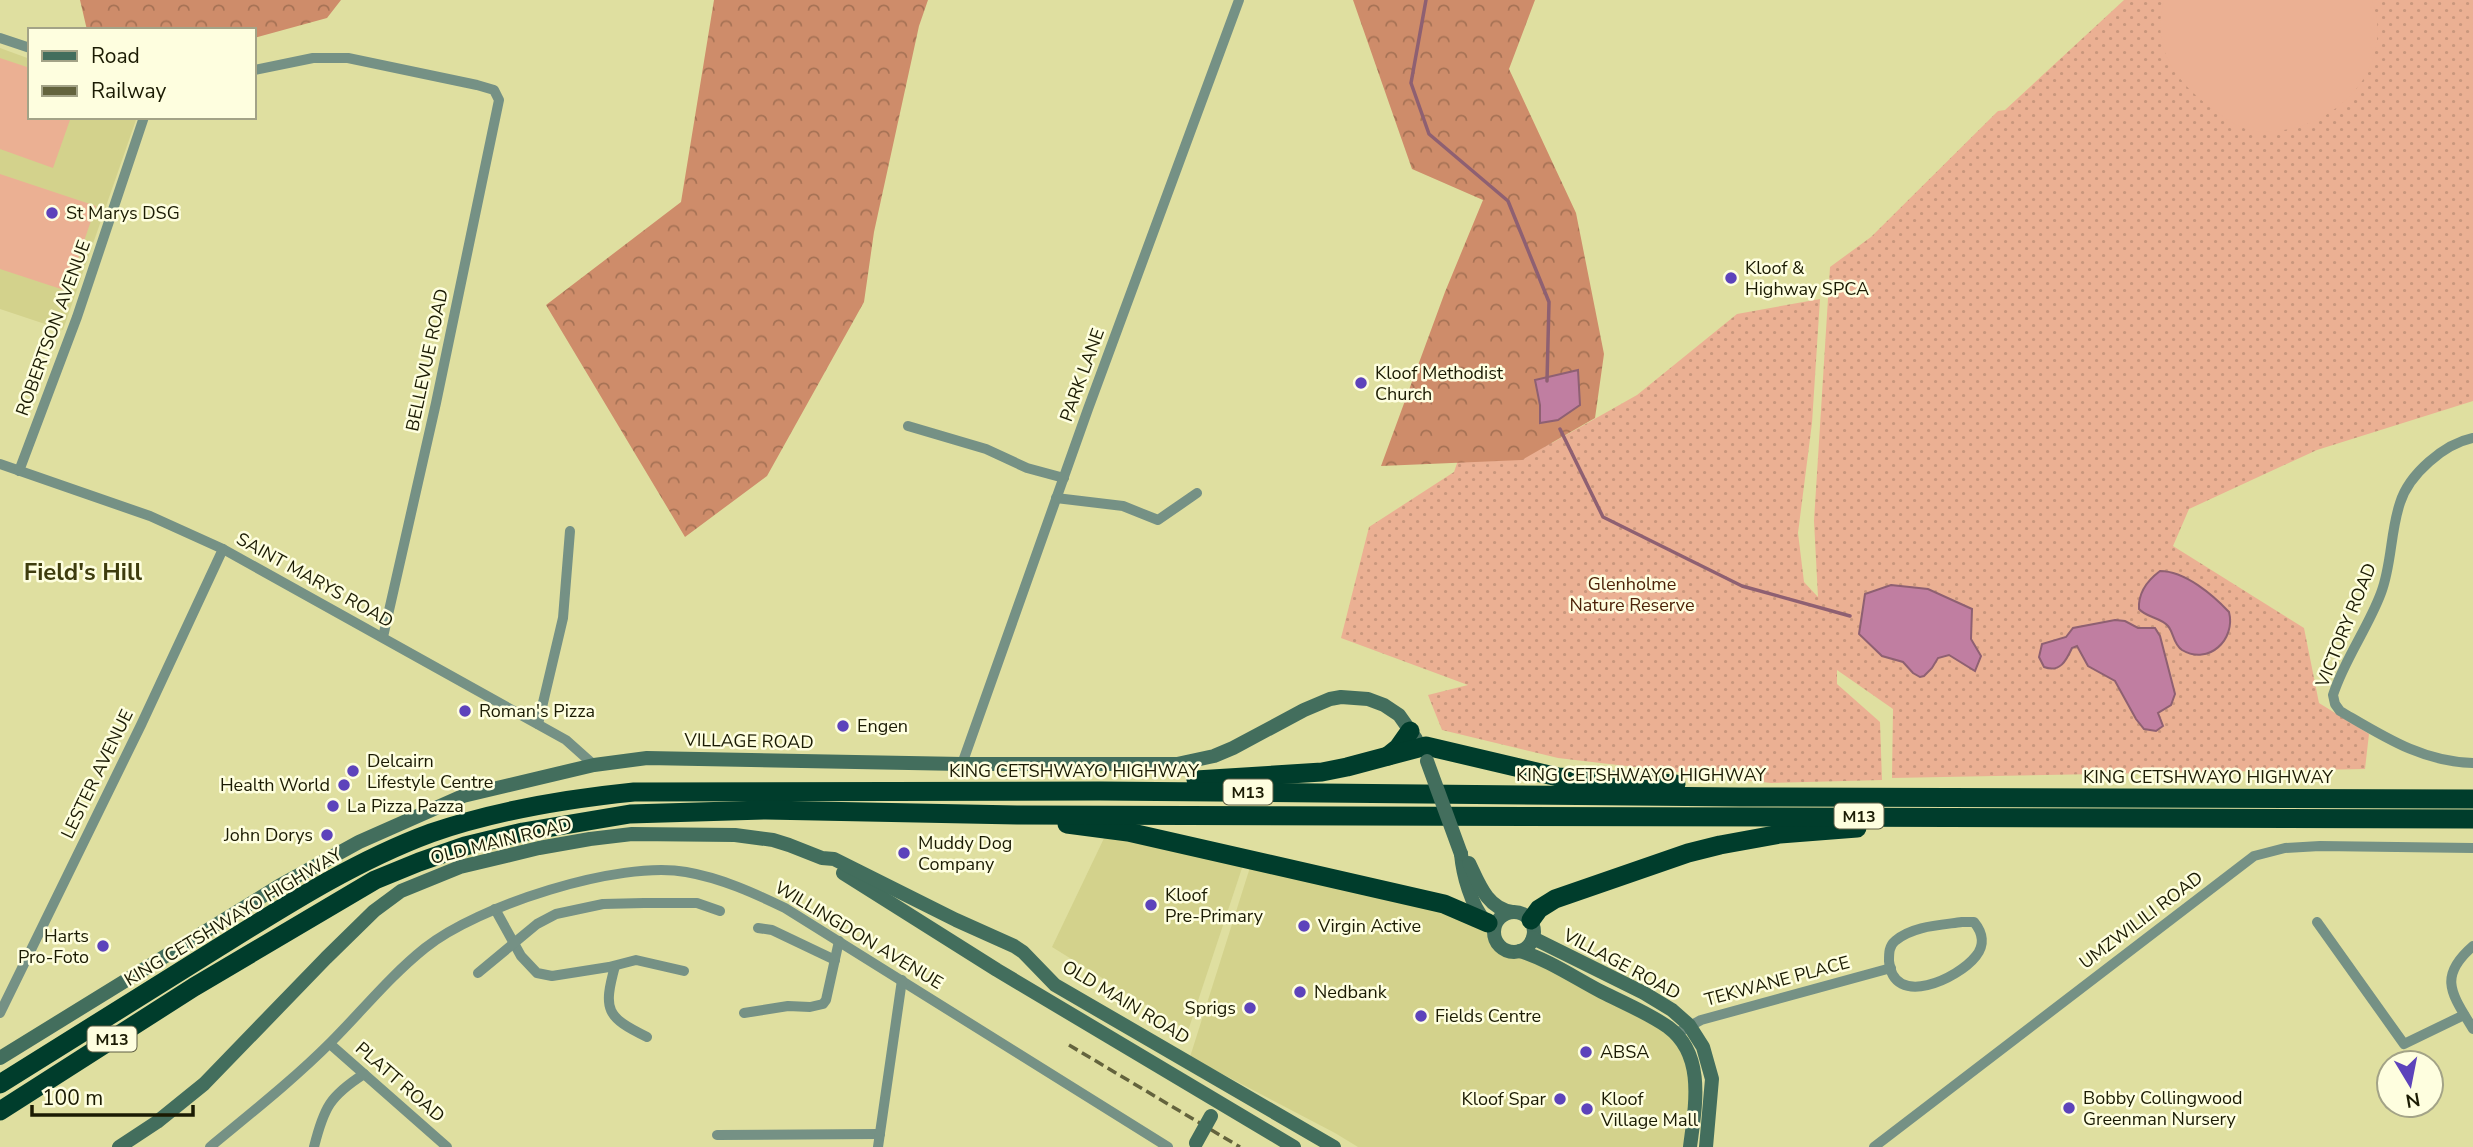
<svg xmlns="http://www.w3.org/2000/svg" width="2473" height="1147" font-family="'Nunito Sans',sans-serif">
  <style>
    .built { fill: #d3d28c }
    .grass { fill: url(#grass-dots) }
    .forest { fill: url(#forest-crowns) }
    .pitch { fill: #ebb093 }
    .water { fill: #c07ea1; stroke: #8e6072; stroke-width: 2 }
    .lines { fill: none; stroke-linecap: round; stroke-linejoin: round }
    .stream { stroke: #8e6072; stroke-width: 3.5 }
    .street { stroke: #759185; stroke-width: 10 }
    .secondary { stroke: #436e5d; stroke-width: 14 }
    .highway { stroke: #003d2c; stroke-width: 19 }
    .rail { stroke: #63633d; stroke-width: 3.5; stroke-dasharray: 10 5; stroke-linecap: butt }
    .secondary-bridge { stroke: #436e5d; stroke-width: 14 }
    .poi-dot { fill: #5d43bb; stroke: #fefedf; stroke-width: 2.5 }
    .labels { text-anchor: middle; stroke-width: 5; stroke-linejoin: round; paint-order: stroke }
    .shield { fill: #fefedf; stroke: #5f5f45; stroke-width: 2 }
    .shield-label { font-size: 16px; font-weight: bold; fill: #1b1b03 }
    .poi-label { font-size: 18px; fill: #1b1b03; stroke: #fefedf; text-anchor: start }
    .street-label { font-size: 18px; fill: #1b1b03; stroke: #fefedf }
    .park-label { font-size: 18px; fill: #4c2107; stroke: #fefedf }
    .district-label { font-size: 24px; font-weight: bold; fill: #3e3c0e; stroke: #fefedf }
  </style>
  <defs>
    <pattern id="grass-dots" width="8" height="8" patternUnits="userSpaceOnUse" patternTransform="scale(1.75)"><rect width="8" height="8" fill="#ebb093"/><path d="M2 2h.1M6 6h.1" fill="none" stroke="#c9977d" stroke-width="1.8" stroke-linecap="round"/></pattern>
    <pattern id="forest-crowns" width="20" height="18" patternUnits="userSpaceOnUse" patternTransform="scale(1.75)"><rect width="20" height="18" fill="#ce8c6a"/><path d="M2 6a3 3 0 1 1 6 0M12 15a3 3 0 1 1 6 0" fill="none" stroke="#a67255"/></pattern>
  </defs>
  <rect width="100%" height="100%" fill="#dfdfa0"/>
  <g class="built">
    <polygon points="0,48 30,59 30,117 137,117 63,330 0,309"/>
    <polygon points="1107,832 1244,862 1188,1031 1052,947"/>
    <polygon points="1252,861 1455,912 1494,934 1498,945 1504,951 1511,954 1522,955 1666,1030 1682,1051 1692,1083 1687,1147 1358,1147 1335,1133 1190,1057"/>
  </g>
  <polygon class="grass" points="2124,0 2473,0 2473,401 2317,450 2189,509 2173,546 2304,628 2319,703 2369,734 2365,769 1892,778 1893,709 1837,670 1837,684 1880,722 1882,780 1771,783 1558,758 1442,730 1428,695 1468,685 1341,638 1369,527 1454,472 1464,443 1552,443 1637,395 1737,314 1820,299 1812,423 1798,533 1804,582 1818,597 1814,521 1830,267 1871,237 1998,111 2005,110"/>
  <g class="forest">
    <polygon points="80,0 341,0 327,18 254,38 254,30 87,30"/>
    <polygon points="714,0 928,0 919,26 874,232 864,302 767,476 685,537 546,305 681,202"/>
    <polygon points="1353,0 1535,0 1509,69 1576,213 1604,354 1595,418 1522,460 1381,466 1445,292 1483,200 1412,169"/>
  </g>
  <g class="pitch">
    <path d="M 2164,0 L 2372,0 C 2398,74 2327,138 2255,131 C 2243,130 2227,120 2217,112 C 2178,84 2150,51 2164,0 Z"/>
    <polygon points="0,58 30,68 30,117 71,117 53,168 0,149"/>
    <polygon points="0,174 96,206 67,291 0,269"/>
  </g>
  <g class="water">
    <polygon points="1578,370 1580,405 1558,420 1540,423 1540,405 1535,380"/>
    <path d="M 2160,571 C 2185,571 2213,595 2229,612 C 2236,639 2209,666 2182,650 C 2173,644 2174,633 2168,626 C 2160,617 2147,618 2139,609 C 2138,593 2148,580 2160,571 Z"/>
    <polygon points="1891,585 1928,589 1972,609 1971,639 1981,656 1975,671 1949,655 1938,658 1932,668 1924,676 1920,677 1913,673 1903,662 1882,656 1859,634 1865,594"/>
    <path d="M 2115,620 L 2125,621 L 2138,628 L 2155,628 L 2160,636 L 2175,694 L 2171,705 L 2158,713 L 2163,726 L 2156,731 L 2144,729 L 2136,719 L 2115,681 L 2088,666 L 2077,646 L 2072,648 C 2066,661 2060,673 2044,667 L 2039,657 L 2042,644 L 2066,637 L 2073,628 Z"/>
  </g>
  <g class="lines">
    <g class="stream">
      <polyline points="1426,0 1411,83 1429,134 1508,201 1549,302 1547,381"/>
      <polyline points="1560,429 1603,517 1742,586 1850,616"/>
    </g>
    <g class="street">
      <polyline points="0,38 30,48"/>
      <polyline points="254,70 313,58 348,58 477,85 494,90 499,100 436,403 383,637"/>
      <polyline points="908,426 986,449 1027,468 1064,478"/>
      <path d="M 2473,438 C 2444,444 2409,474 2400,503 C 2390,533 2392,564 2381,593 C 2368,628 2344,660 2333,695 L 2335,704 L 2340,711 C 2383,736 2422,762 2473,763"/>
      <polyline points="0,464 150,516 223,549 566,740 594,765"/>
      <polyline points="19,471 77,317 144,117"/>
      <polyline points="1056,498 1123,506 1158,520 1197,493"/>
      <polyline points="538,724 563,618 570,531"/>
      <polyline points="962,764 1088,409 1239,0"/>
      <polyline points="495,909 521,956 537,973 552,976 609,967 636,960 684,971"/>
      <path d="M 1962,922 L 1974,922 C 1983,933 1985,945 1976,956 C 1958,979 1893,1009 1889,961 C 1889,953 1889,946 1895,941 C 1912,926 1941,925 1962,922 Z"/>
      <polyline points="2317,922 2404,1044 2464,1015"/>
      <polyline points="758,928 772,930 835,960"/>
      <path d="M 2473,946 C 2437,977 2452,994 2473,1029"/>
      <path d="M 615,966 C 603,1010 606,1017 647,1037"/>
      <polyline points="478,973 537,924 556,914 603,904 644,903 697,903 720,911"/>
      <polyline points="0,1013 141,725 223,549"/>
      <polyline points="744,1013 788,1006 810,1007 823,1004 826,1000 839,941"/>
      <polyline points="1675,1034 1701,1020 1891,968"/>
      <polyline points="330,1044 447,1147"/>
      <polyline points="717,1135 880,1134"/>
      <path d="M 210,1147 C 251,1113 293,1080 331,1042 C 362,1011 390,976 425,948 C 477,906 619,860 686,872 C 721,878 754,893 785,908 L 1168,1147"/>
      <path d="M 314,1147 C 324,1107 330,1096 364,1074"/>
      <polyline points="878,1147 902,980"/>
      <polyline points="1874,1147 2254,856 2285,848 2320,846 2473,848"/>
    </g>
    <g class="secondary">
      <path d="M 1461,854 C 1463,875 1471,905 1485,921"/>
      <path d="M 1469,863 C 1479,884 1487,908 1512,912"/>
      <polyline points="843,873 997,970 1294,1147"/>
      <circle cx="1514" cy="932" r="20"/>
      <polyline points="1533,938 1644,993 1672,1010 1689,1025 1703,1047 1712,1079 1706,1147"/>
      <path d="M 1520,951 C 1549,960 1575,978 1602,992 C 1624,1003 1648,1013 1668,1027 C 1706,1055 1695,1107 1690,1147"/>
      <polyline points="0,1058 279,886 359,842 463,796 594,765 647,758 962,764 1177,764 1214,756 1233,748 1304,710 1330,699 1341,697 1368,699 1384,705 1399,715 1416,739"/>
      <polyline points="119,1147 157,1122 204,1084 326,958 374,911 401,891 460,867 539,848 590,839 632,834 735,835 773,840 789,845 822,858 834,859 956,920 1014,946 1023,952 1055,985 1334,1147"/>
    </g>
    <g class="highway">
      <polyline points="1388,756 1398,748 1410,731"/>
      <polyline points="1196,780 1322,772 1347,767 1426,746 1558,777 1676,784"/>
      <polyline points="1067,824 1128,832 1444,904 1488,923"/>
      <polyline points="1531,920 1539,909 1555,899 1688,853 1720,845 1780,834 1857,828"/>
      <path d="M 0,1084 C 72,1039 144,994 216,949 C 285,906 355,861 431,833 C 497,810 565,799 634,792 L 1100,791 L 1740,797 L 2473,799"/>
      <polyline points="0,1111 194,987 375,880 419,862 465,846 523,832 630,814 766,810 1017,815 2473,819"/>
    </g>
    <polyline class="rail" points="1069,1045 1240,1147"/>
    <g class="secondary-bridge">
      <polyline points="1427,761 1461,854"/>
      <polyline points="1196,1143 1211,1116"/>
    </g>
  </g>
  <g class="poi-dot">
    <circle cx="52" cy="213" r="7"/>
    <circle cx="1731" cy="278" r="7"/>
    <circle cx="1361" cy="383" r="7"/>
    <circle cx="465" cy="711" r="7"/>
    <circle cx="843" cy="726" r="7"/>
    <circle cx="353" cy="771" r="7"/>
    <circle cx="344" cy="785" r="7"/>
    <circle cx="333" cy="806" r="7"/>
    <circle cx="327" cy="835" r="7"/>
    <circle cx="904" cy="853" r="7"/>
    <circle cx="1151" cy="905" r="7"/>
    <circle cx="1304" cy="926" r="7"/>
    <circle cx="103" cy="946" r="7"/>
    <circle cx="1300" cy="992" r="7"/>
    <circle cx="1250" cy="1008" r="7"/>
    <circle cx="1421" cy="1016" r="7"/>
    <circle cx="1586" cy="1052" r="7"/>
    <circle cx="1560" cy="1099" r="7"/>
    <circle cx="2069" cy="1108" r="7"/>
    <circle cx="1587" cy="1109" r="7"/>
  </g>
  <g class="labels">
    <g class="shield">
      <rect x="1223.5" y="779.5" width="49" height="25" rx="5"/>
      <rect x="1834.5" y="803.5" width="49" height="25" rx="5"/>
      <rect x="87.5" y="1026.5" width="49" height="25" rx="5"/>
    </g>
    <g class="shield-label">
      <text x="1248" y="798">M13</text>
      <text x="1859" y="822">M13</text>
      <text x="112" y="1045">M13</text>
    </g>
    <g class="poi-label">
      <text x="66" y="219">St Marys DSG</text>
      <text x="1745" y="274">Kloof &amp;<tspan x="1745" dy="21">Highway SPCA</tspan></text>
      <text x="1375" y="379">Kloof Methodist<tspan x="1375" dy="21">Church</tspan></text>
      <text x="479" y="717">Roman's Pizza</text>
      <text x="857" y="732">Engen</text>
      <text x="367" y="767">Delcairn<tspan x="367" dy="21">Lifestyle Centre</tspan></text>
      <text x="330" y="791" text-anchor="end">Health World</text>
      <text x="347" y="812">La Pizza Pazza</text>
      <text x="313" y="841" text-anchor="end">John Dorys</text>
      <text x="918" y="849">Muddy Dog<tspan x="918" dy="21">Company</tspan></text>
      <text x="1165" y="901">Kloof<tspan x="1165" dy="21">Pre-Primary</tspan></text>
      <text x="1318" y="932">Virgin Active</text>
      <text x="89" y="942" text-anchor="end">Harts<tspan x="89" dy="21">Pro-Foto</tspan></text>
      <text x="1314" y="998">Nedbank</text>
      <text x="1236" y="1014" text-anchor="end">Sprigs</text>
      <text x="1435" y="1022">Fields Centre</text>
      <text x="1600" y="1058">ABSA</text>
      <text x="2083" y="1104">Bobby Collingwood<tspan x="2083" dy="21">Greenman Nursery</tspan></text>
      <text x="1546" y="1105" text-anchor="end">Kloof Spar</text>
      <text x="1601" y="1105">Kloof<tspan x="1601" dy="21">Village Mall</tspan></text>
    </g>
    <g class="street-label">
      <text transform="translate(53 328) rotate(-70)" y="6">ROBERTSON AVENUE</text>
      <text transform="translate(427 360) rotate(-78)" y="6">BELLEVUE ROAD</text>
      <text transform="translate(1082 375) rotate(-70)" y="6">PARK LANE</text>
      <text transform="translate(315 580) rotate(29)" y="6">SAINT MARYS ROAD</text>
      <text transform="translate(2346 625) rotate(-68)" y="6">VICTORY ROAD</text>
      <text transform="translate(749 741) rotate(1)" y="6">VILLAGE ROAD</text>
      <text x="1074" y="777">KING CETSHWAYO HIGHWAY</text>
      <text transform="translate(97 774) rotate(-64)" y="6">LESTER AVENUE</text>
      <text x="1641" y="781">KING CETSHWAYO HIGHWAY</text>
      <text x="2208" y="783">KING CETSHWAYO HIGHWAY</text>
      <text transform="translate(501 841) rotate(-14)" y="6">OLD MAIN ROAD</text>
      <text transform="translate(233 917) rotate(-31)" y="6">KING CETSHWAYO HIGHWAY</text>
      <text transform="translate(2141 920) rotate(-37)" y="6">UMZWILILI ROAD</text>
      <text transform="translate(859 935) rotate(31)" y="6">WILLINGDON AVENUE</text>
      <text transform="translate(1622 964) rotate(28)" y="6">VILLAGE ROAD</text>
      <text transform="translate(1777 981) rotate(-15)" y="6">TEKWANE PLACE</text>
      <text transform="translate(1126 1002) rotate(31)" y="6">OLD MAIN ROAD</text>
      <text transform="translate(400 1082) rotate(41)" y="6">PLATT ROAD</text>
    </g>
    <g class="park-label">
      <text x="1632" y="590">Glenholme<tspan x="1632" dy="21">Nature Reserve</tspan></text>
    </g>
    <g class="district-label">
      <text x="83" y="580">Field's Hill</text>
    </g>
  </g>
  <rect x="28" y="28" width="228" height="91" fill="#fefedf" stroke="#a3a387" stroke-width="2"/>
  <rect x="42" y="51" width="35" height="10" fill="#436e5d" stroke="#a3a387" stroke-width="2"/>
  <text x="91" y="63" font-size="21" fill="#1b1b03">Road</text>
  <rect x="42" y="86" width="35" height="10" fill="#63633d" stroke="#a3a387" stroke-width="2"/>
  <text x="91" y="98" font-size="21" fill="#1b1b03">Railway</text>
  <g transform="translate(2410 1084) rotate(170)"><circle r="33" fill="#fefedf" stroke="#a3a387" stroke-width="2"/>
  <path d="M0-5L12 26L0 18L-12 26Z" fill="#5d43bb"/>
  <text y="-10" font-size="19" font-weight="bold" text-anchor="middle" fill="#1b1b03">N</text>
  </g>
  <path d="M32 1105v10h161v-10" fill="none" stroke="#1b1b03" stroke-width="3.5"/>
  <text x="42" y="1105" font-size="21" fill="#1b1b03" stroke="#fefedf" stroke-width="5" paint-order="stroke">100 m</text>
</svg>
